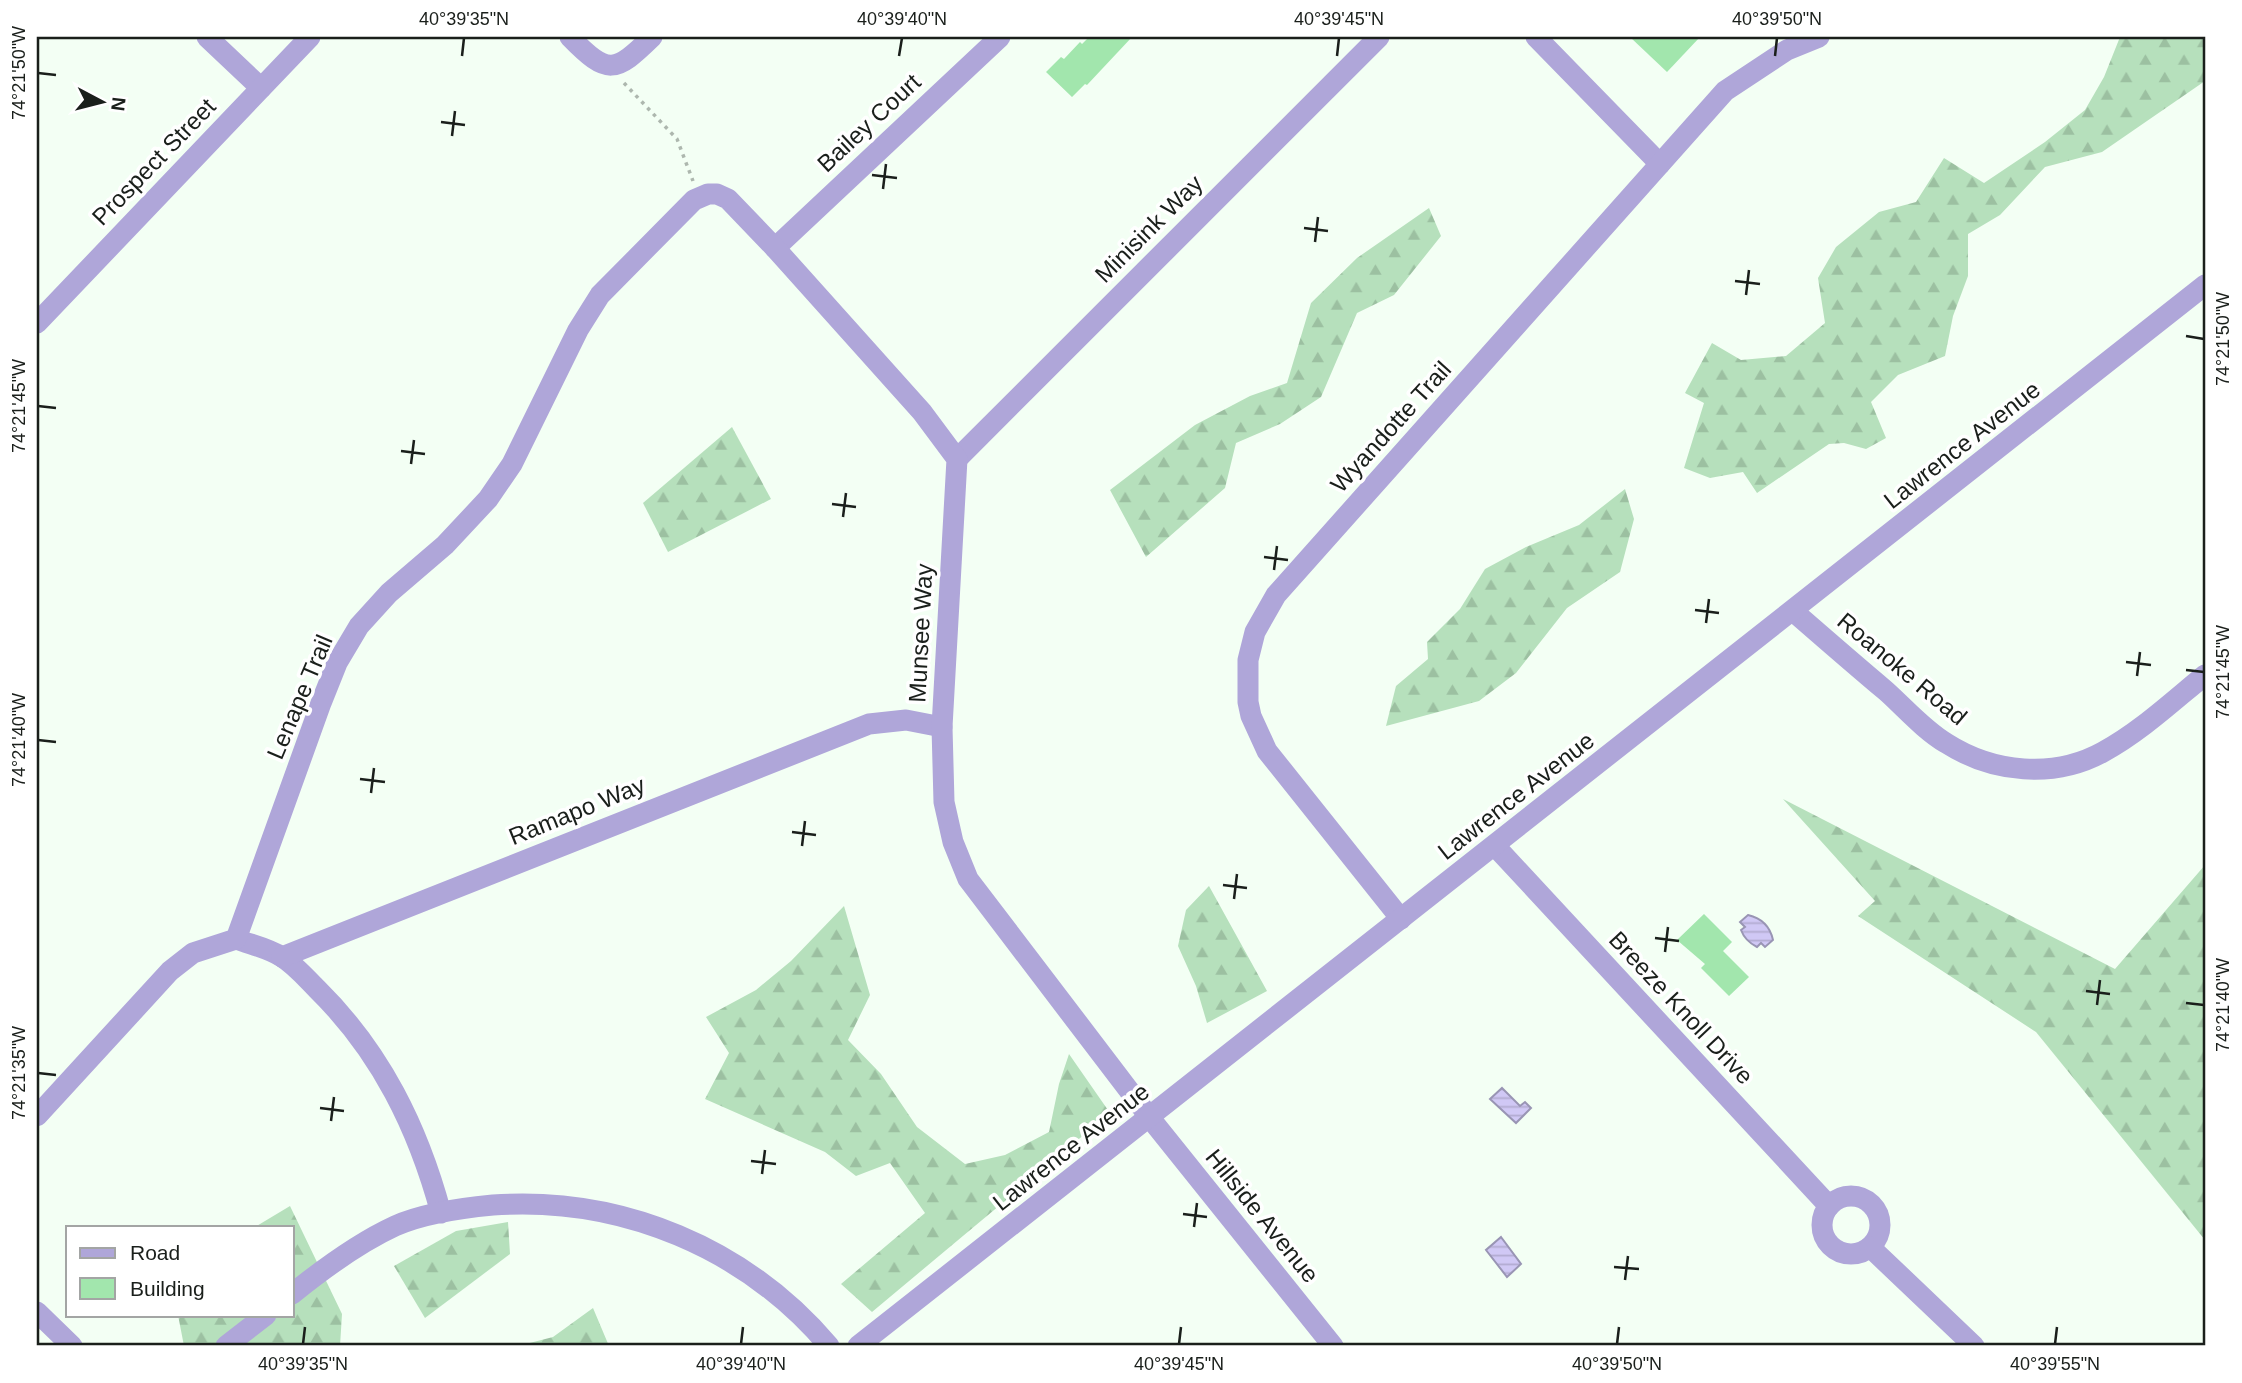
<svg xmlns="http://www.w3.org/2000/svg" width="2242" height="1383" font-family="Helvetica,sans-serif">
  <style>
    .forest { fill: url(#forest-firs) }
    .water { fill: url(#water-rules); stroke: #9995b4; stroke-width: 2 }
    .building { fill: #a2e6ad }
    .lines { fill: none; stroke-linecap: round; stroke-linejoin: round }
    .path { stroke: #adb7ae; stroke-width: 3.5; stroke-dasharray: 3.5 5; stroke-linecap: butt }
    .minor { stroke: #afa6d9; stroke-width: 21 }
    .ticks { fill: none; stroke: #1a1f1b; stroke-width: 2.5 }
    .labels { text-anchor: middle; stroke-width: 7; stroke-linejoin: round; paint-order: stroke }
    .street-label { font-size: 24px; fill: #1a1f1b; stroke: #fff }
    .neatline { fill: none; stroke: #1a1f1b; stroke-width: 2.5 }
    .ticks-label { font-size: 18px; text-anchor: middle; fill: #1a1f1b }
  </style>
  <defs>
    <pattern id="forest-firs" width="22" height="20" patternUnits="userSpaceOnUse" patternTransform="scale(1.75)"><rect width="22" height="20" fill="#b6e0bc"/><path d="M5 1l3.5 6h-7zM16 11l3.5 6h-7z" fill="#9cc0a1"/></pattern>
    <pattern id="water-rules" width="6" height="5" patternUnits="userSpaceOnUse" patternTransform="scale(1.75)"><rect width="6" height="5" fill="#d0c8f5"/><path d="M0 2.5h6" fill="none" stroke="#b2abd1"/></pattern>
  </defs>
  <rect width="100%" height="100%" fill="#f3fff4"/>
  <g class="forest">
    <polygon points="2120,37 2205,37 2205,81 2102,152 2045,167 2000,215 1968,234 1968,276 1953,316 1945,356 1898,375 1871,402 1886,438 1866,449 1844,443 1829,444 1757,493 1743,472 1710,478 1684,468 1704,403 1685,393 1712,343 1741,360 1786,356 1825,323 1818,278 1836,247 1879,212 1916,202 1944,158 1984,183 2045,142 2085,110 2104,77"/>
    <polygon points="1429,208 1441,236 1394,295 1357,313 1321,397 1280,424 1236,443 1225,488 1146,557 1110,490 1195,425 1250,396 1287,383 1311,303 1357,258"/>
    <polygon points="732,427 771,499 668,552 643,503"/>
    <polygon points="1625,489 1634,519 1620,572 1567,608 1516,673 1479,701 1386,726 1396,686 1428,659 1427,642 1460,609 1485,569 1526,547 1579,525"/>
    <polygon points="1783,799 2115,969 2205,865 2205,1240 2036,1032 1858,916 1875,901"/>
    <polygon points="1209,886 1267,991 1207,1023 1196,986 1178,946 1186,910"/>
    <polygon points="844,906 870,995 848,1040 881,1074 917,1127 965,1164 1005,1155 1049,1132 1059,1084 1069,1054 1110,1113 872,1312 841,1284 925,1213 890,1163 856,1176 825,1152 705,1099 729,1053 706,1017 756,990 791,961"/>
    <polygon points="290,1206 342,1314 340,1346 184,1346 178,1315 292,1315 292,1227 255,1227"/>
    <polygon points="508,1222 510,1254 425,1318 394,1266 456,1231"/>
    <polygon points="593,1308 609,1346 518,1346 553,1337"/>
  </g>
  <g class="water">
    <path d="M 1748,915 C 1761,918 1770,926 1773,940 L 1765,947 L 1761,943 L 1757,947 C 1749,943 1744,938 1741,930 L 1745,927 L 1740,922 Z"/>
    <polygon points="1502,1088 1520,1106 1525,1102 1531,1108 1516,1123 1490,1099"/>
    <polygon points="1501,1237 1521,1264 1507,1277 1486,1250"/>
  </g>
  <g class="building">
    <polygon points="1089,37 1132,37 1087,85 1085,84 1072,97 1046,72 1061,57 1064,59 1080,42 1082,44"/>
    <polygon points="1630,37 1700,37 1667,72"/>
    <polygon points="1704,914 1732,942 1723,951 1749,977 1729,996 1701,968 1705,964 1677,940"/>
  </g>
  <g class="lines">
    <polyline class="path" points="624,83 677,139 693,181"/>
    <g class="minor">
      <polyline points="207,37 261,88"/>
      <path d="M 570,37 C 608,76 615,73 652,37"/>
      <polyline points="1536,37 1660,164"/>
      <polyline points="775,248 1000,37"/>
      <polyline points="37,323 310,37"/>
      <polyline points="957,459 1379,37"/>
      <path d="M 1793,611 C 1824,638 1855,665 1886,691 C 1905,708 1924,730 1946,743 C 1993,773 2054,779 2103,752 C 2140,732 2173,701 2205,675"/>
      <polyline points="1495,846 1829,1206"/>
      <polyline points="1401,919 1267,751 1251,716 1248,702 1248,660 1255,632 1276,595 1725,91 1787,50 1819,37"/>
      <path d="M 236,939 C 252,945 268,948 282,957 C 295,965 306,978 317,989 C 381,1052 418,1128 441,1213"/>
      <polyline points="282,957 869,724 906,720 942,727"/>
      <polyline points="37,1116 170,971 193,953 236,939 321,703 337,663 359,626 389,593 445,545 488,499 512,464 578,330 600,295 694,200 708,194 717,194 728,199 775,248 922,412 957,459 942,727 944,802 953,842 968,879 1150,1118 1333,1346"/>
      <circle cx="1851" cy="1225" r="29"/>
      <polyline points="1870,1247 1974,1346"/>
      <path d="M 292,1294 C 323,1269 358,1243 395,1226 C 424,1213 461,1208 493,1205 C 622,1196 746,1248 829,1346"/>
      <polyline points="37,1312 72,1346"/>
      <polyline points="226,1346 266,1315"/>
      <polyline points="858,1346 2205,285"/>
    </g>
  </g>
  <path class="ticks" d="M 462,56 L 464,38M 899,56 L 902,38M 1337,56 L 1339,38M 1775,56 L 1777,38M 38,73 L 56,75M 441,122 L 465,125M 452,136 L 455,111M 872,175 L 897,178M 883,189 L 886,164M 1304,228 L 1328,231M 1315,242 L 1318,217M 1735,281 L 1760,284M 1746,295 L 1749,270M 2186,336 L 2204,339M 38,406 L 56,408M 401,451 L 425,454M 411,464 L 414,440M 832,504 L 856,507M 843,517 L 846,493M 1264,557 L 1288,560M 1274,570 L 1277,546M 1695,610 L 1719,613M 1706,623 L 1709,599M 2126,662 L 2151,665M 2186,670 L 2204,672M 2137,676 L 2140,652M 38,740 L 56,742M 360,779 L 385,782M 371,793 L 374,768M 792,832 L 816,835M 802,846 L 805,821M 1223,885 L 1247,888M 1234,899 L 1237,874M 1655,938 L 1679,941M 1665,952 L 1668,927M 2086,991 L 2110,994M 2186,1003 L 2204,1005M 2097,1005 L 2100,980M 38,1073 L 56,1075M 320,1108 L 344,1111M 331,1121 L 334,1097M 751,1161 L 776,1164M 762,1174 L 765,1150M 1183,1214 L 1207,1217M 1194,1227 L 1197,1203M 1614,1267 L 1639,1269M 1625,1280 L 1628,1256M 303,1344 L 305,1327M 741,1344 L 743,1327M 1179,1344 L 1181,1327M 1617,1344 L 1619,1327M 2055,1344 L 2057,1327"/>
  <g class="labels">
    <g class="street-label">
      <text transform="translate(869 123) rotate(-43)" y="8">Bailey Court</text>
      <text transform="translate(154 162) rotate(-46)" y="8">Prospect Street</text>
      <text transform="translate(1149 229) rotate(-45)" y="8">Minisink Way</text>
      <text transform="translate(1391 427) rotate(-48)" y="8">Wyandotte Trail</text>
      <text transform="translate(1962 445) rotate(-38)" y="8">Lawrence Avenue</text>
      <text transform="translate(921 633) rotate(-87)" y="8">Munsee Way</text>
      <text transform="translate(1902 669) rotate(40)" y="8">Roanoke Road</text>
      <text transform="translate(300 697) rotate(-67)" y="8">Lenape Trail</text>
      <text transform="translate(1516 796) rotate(-38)" y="8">Lawrence Avenue</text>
      <text transform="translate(577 811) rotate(-22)" y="8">Ramapo Way</text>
      <text transform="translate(1681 1008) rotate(47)" y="8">Breeze Knoll Drive</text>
      <text transform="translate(1071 1147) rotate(-38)" y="8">Lawrence Avenue</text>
      <text transform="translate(1262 1216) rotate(51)" y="8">Hillside Avenue</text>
    </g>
  </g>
  <rect width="2242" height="1383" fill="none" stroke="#ffffff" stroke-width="77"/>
  <rect x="66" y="1226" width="228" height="91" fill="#ffffff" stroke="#a3a5a4" stroke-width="2"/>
  <rect x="80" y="1248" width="35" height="10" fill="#afa6d9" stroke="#a3a5a4" stroke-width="2"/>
  <text x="130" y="1260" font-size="21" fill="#1a1f1b">Road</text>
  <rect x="80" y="1278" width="35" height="21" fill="#a2e6ad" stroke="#a3a5a4" stroke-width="2"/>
  <text x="130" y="1296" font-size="21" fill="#1a1f1b">Building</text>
  <g transform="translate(102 102) rotate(97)" stroke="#ffffff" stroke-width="5" paint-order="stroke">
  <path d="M0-5L12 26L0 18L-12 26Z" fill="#1a1f1b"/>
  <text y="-10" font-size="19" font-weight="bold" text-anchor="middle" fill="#1a1f1b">N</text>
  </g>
  <rect x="38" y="38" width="2166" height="1306" class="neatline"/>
  <g class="ticks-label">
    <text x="464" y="25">40°39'35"N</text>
    <text x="902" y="25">40°39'40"N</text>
    <text x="1339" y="25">40°39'45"N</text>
    <text x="1777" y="25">40°39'50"N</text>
    <text transform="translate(19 73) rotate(-90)" y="6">74°21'50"W</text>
    <text transform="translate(2223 339) rotate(-90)" y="6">74°21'50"W</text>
    <text transform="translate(19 406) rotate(-90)" y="6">74°21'45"W</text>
    <text transform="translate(2223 672) rotate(-90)" y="6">74°21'45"W</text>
    <text transform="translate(19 740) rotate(-90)" y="6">74°21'40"W</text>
    <text transform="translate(2223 1005) rotate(-90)" y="6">74°21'40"W</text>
    <text transform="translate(19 1073) rotate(-90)" y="6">74°21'35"W</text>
    <text x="303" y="1370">40°39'35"N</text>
    <text x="741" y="1370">40°39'40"N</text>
    <text x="1179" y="1370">40°39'45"N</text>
    <text x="1617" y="1370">40°39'50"N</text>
    <text x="2055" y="1370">40°39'55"N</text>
  </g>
</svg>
